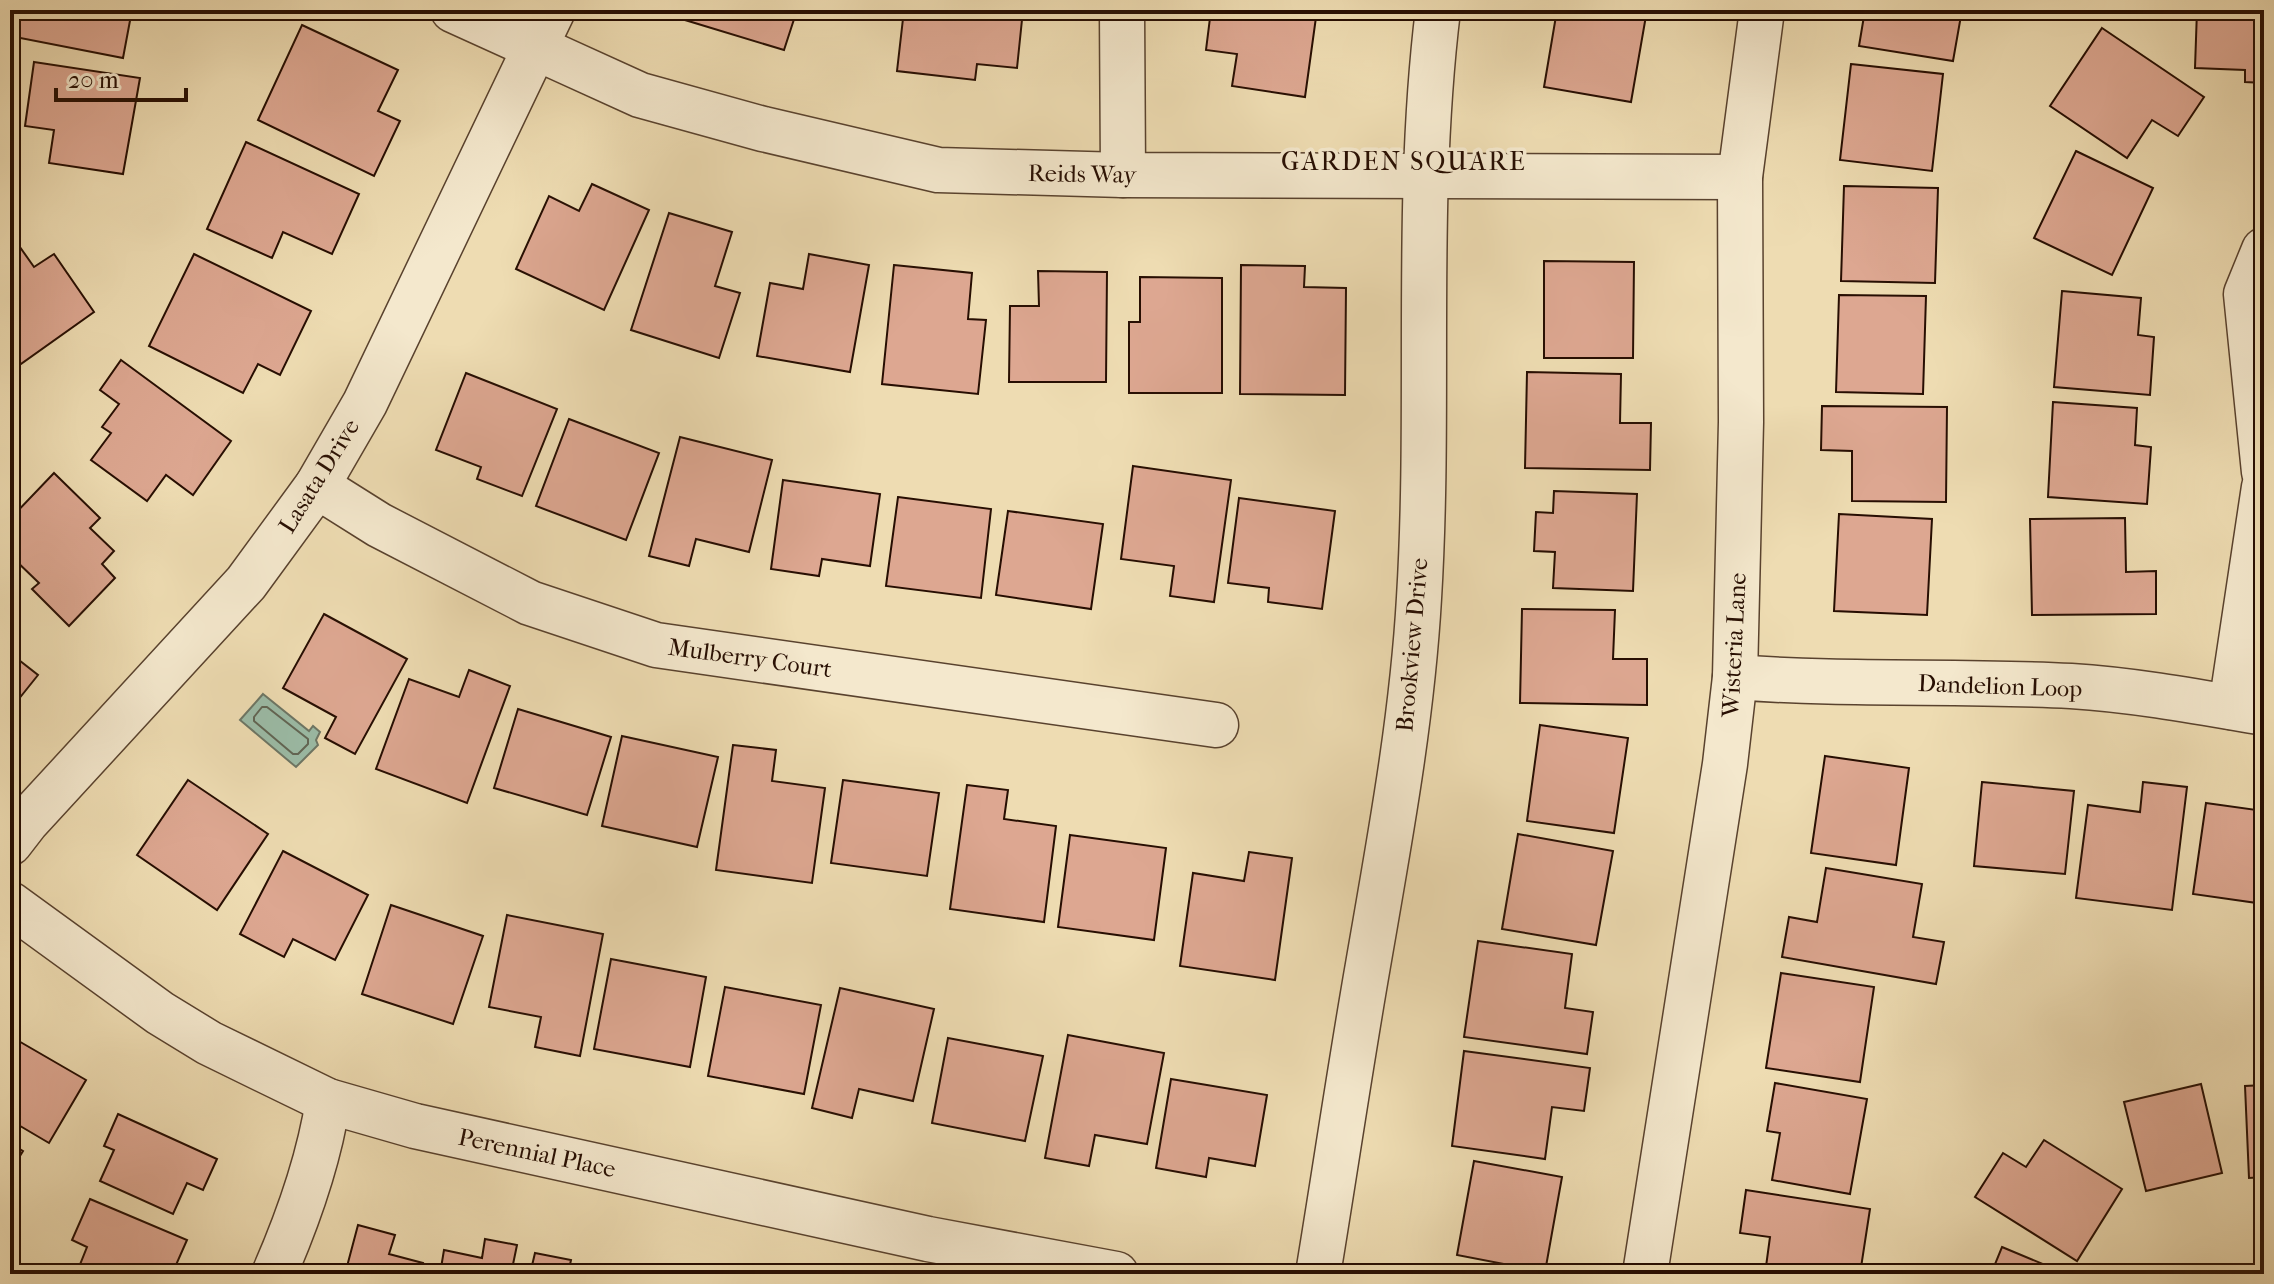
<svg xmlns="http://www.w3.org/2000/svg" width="2274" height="1284" font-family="'IM FELL French Canon',serif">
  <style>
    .water { fill: #9bbca7; stroke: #6d7665; stroke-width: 2 }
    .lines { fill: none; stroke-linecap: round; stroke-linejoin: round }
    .shore { stroke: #616554; stroke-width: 2 }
    .building { fill: #dda791; stroke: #270e02; stroke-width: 2 }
    .minor-casing { stroke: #59422e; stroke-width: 47 }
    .minor { stroke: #f4e8cd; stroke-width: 44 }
    .labels { text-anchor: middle; stroke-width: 7; stroke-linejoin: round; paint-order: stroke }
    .street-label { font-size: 24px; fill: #270e02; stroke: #f4e8cd }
    .neighbourhood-label { font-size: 26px; letter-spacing: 2px; fill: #270e02; stroke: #f4e8cd }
  </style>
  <rect width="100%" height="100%" fill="#eedcb2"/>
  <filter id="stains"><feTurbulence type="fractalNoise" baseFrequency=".0025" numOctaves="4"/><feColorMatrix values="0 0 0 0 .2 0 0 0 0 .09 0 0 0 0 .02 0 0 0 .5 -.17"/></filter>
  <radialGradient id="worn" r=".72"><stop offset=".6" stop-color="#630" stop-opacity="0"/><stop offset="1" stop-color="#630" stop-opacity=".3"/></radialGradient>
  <polygon class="water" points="263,694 309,731 313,726 320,732 316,740 318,745 296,767 240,720"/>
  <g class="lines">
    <polygon class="shore" points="262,707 267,707 308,739 308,744 298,754 293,754 254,721 254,717"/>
  </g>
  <g class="building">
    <polygon points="13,10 132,10 123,58 10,36"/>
    <polygon points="688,10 797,10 784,50 685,20"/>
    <polygon points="904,10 1023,10 1017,68 977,64 975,80 897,71"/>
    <polygon points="1211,10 1317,10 1305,97 1232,86 1237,54 1206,50"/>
    <polygon points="1557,10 1647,10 1631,102 1544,87"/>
    <polygon points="1865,10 1962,10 1953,61 1859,46"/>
    <polygon points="2197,10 2264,10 2264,83 2245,82 2245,70 2195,68"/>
    <polygon points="302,25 398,70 378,111 400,121 374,176 258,120"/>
    <polygon points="2102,28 2204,97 2178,136 2152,120 2127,158 2050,106"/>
    <polygon points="34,62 140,78 123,174 49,163 54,130 25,126"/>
    <polygon points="1851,64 1943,74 1932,171 1840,160"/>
    <polygon points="246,142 359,194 332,254 283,232 272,258 207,229"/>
    <polygon points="2076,151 2153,188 2112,275 2034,238"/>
    <polygon points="592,184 649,210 604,310 516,269 549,196 579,211"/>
    <polygon points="1844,186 1938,188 1935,283 1841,281"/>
    <polygon points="669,213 732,232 715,286 740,293 719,358 631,330"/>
    <polygon points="10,233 34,267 54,254 94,312 18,366 10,355"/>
    <polygon points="194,254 311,311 280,375 258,364 243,393 149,346"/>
    <polygon points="809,254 869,265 850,372 757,356 770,283 803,289"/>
    <polygon points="1544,261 1634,262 1633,358 1544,358"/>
    <polygon points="894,265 972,273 968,319 986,320 978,394 882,384"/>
    <polygon points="1241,265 1305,266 1304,287 1346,288 1345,395 1240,394"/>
    <polygon points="1038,271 1107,272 1106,382 1009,382 1010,306 1039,306"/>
    <polygon points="1140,277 1222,278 1222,393 1129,393 1129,322 1140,322"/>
    <polygon points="2062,291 2141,298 2138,335 2154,337 2150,395 2054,387"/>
    <polygon points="1839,295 1926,296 1923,394 1836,392"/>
    <polygon points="121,360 231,441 193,495 166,475 147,501 91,460 111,433 102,427 119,404 100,390"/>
    <polygon points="1527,372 1621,374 1620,423 1651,423 1650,470 1525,468"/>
    <polygon points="466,373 557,409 522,496 477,479 481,467 436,450"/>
    <polygon points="2053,402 2137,408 2135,445 2151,447 2147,504 2048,497"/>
    <polygon points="1822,406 1947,407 1946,502 1852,501 1852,451 1821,450"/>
    <polygon points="569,419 659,453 626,540 536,506"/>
    <polygon points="680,437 772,460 749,552 696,539 689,566 649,556"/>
    <polygon points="1133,466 1231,480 1214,602 1170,596 1174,566 1121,559"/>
    <polygon points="54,473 100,518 90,528 114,551 102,564 115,578 69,626 32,589 39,583 10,555 10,519"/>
    <polygon points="783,480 880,494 870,566 822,559 819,576 771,569"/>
    <polygon points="1554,491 1637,494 1633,591 1553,588 1555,552 1534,551 1536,512 1553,513"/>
    <polygon points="898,497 991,509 981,598 886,586"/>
    <polygon points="1239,498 1335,511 1322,609 1268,602 1269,588 1228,583"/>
    <polygon points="1008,511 1103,524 1091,609 996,595"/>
    <polygon points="1839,514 1932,519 1927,615 1834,611"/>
    <polygon points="2125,518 2126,572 2156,571 2156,614 2032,615 2030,519"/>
    <polygon points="1522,609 1615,610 1613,659 1647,659 1647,705 1520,703"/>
    <polygon points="324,614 407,659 355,754 325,738 336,717 283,688"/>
    <polygon points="10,653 38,675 10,710"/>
    <polygon points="469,670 510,686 467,803 376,769 409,679 459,697"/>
    <polygon points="518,709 611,737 587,815 494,788"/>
    <polygon points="1540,725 1628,738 1614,833 1527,821"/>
    <polygon points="622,736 718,757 697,847 602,826"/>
    <polygon points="733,745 776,750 772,781 825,788 812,883 716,870"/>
    <polygon points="1825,756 1909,768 1896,865 1811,853"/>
    <polygon points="188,780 268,834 217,910 137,855"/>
    <polygon points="843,780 939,793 927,876 831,863"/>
    <polygon points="1982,782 2074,791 2065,874 1974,866"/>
    <polygon points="2143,782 2187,787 2172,910 2076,898 2088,805 2140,812"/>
    <polygon points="967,785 1008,790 1004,819 1056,826 1044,922 950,909"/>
    <polygon points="2206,803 2264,811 2264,904 2193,894"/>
    <polygon points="1518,834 1613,851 1596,945 1502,929"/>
    <polygon points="1070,835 1166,848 1154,940 1058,927"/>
    <polygon points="283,851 368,895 335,960 293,939 284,957 240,934"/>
    <polygon points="1249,852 1292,858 1275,980 1180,966 1193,873 1244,881"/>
    <polygon points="1826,868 1922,884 1913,937 1944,942 1936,984 1782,957 1789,917 1817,922"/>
    <polygon points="391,905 483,936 453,1024 362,994"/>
    <polygon points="507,915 603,934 580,1056 535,1047 541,1017 489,1007"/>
    <polygon points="1478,941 1572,954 1565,1008 1593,1012 1587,1054 1464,1037"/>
    <polygon points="611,959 706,977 690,1067 594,1049"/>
    <polygon points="1781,973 1874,987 1860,1082 1766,1068"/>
    <polygon points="725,987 821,1005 804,1094 708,1076"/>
    <polygon points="840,988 934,1009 913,1101 859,1089 852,1118 812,1108"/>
    <polygon points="1068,1035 1164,1053 1147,1144 1095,1135 1089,1166 1045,1158"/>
    <polygon points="10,1036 86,1080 49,1143 10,1120"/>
    <polygon points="948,1038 1043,1056 1025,1141 932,1123"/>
    <polygon points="1464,1051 1590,1068 1584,1111 1552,1107 1545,1159 1452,1146"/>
    <polygon points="1171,1079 1267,1095 1255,1166 1209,1158 1206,1177 1156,1168"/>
    <polygon points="1775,1083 1867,1099 1850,1194 1772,1180 1780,1133 1767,1131"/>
    <polygon points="2201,1084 2222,1173 2146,1191 2124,1102"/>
    <polygon points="2264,1085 2264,1177 2249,1178 2245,1086"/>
    <polygon points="118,1114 217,1159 203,1190 187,1183 173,1214 100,1181 114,1150 104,1146"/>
    <polygon points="2044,1140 2122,1189 2077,1261 1975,1197 2003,1153 2026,1167"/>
    <polygon points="10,1143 23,1151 10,1172"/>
    <polygon points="1474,1161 1562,1177 1545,1272 1457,1255"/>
    <polygon points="1746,1190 1870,1209 1860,1274 1765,1274 1770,1237 1740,1233"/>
    <polygon points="90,1199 187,1240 172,1274 77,1272 87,1247 72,1240"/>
    <polygon points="358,1225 395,1235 389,1254 423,1263 420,1274 345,1274"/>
    <polygon points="485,1239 517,1245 511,1274 440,1274 444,1250 482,1258"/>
    <polygon points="2002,1247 2067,1274 1991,1274"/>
    <polygon points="535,1253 571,1260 568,1274 530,1274"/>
  </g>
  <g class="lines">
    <defs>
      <g id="minor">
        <polyline points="453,10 640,95 763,129 938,170 1123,175 1740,177"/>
        <polyline points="1122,10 1123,175"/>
        <polyline points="2264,250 2246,294 2264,472"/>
        <polyline points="317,486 379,525 530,603 656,645 1216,725"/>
        <path d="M 1735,677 C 1847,686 1959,680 2071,686 C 2135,690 2200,702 2264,713"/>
        <polyline points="2231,707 2264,487"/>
        <polyline points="10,843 27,821 246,583 317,486 365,403 553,10"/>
        <polyline points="10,904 160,1013 209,1043 328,1101 415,1126 928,1239 1116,1274"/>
        <path d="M 274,1274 C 298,1219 319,1160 328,1101"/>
        <path d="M 1318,1274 C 1335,1171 1350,1068 1368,965 C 1389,843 1412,721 1419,598 C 1431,402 1414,205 1438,10"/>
        <polyline points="1645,1274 1725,764 1735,677 1741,422 1740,177 1762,10"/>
      </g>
    </defs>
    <use href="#minor" class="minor-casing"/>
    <use href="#minor" class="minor"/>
  </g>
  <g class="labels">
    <g class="street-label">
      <text transform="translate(1082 174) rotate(1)" y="8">Reids Way</text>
      <text transform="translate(319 476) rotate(-58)" y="8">Lasata Drive</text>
      <text transform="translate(1412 645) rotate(-85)" y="8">Brookview Drive</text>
      <text transform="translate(1734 645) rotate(-87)" y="8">Wisteria Lane</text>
      <text transform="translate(750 658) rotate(8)" y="8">Mulberry Court</text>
      <text transform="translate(2000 686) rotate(2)" y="8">Dandelion Loop</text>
      <text transform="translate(537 1153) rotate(12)" y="8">Perennial Place</text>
    </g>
    <g class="neighbourhood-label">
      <text x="1404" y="170">GARDEN SQUARE</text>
    </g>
  </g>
  <rect width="2274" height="1284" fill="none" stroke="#eedcb2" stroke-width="40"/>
  <rect x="12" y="12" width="2250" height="1260" fill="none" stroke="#270e02" stroke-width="4"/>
  <rect x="20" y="20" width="2234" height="1244" fill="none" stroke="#270e02" stroke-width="2"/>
  <path d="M56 88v12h130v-12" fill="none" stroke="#270e02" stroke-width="4"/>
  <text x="68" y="88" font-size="24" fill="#270e02" stroke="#f4e8cd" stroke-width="6" paint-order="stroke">20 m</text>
  <rect width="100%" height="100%" filter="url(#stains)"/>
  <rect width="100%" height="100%" fill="url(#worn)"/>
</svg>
